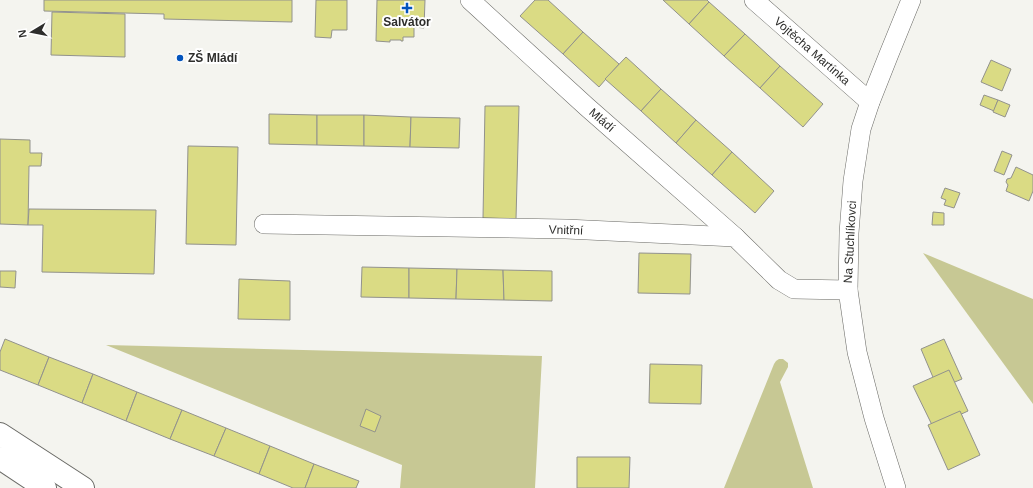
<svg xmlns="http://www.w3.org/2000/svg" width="1033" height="488" font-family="Helvetica,sans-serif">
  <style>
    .green { fill: #c7c894 }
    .building { fill: #dadb84; stroke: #92928d }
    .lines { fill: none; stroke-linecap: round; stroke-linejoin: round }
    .street-casing { stroke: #6a6a66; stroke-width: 20 }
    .secondary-casing { stroke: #6a6a66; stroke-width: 24 }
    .street { stroke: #fff; stroke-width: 19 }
    .secondary { stroke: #fff; stroke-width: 22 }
    .poi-dot { fill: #0354bd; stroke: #fff; stroke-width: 1.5 }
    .labels { text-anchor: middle; stroke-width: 4; stroke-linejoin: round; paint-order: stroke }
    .poi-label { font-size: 12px; font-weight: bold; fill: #2e2e2c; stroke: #fff }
    .street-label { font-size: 12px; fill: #2e2e2c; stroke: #fff }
  </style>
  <rect width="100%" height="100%" fill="#f4f4ef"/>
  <g class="green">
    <polygon points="923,253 1033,299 1033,404"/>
    <polygon points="106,345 542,356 535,488 400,488 402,465"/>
    <polygon points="779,359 783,359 788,363 788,367 780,382 813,488 724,488 774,364 776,361"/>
  </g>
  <g class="building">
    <polygon points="44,0 292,0 292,22 164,19 164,14 44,11"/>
    <polygon points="316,0 347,0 347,30 332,30 331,38 315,37"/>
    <polygon points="377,0 425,0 424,28 414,27 414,37 403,37 403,41 401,41 401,40 390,40 390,42 376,41"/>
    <polygon points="535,0 548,0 583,32 563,54 520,16"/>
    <polygon points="663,0 707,0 709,2 689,24"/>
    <polygon points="709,2 745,34 724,56 689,24"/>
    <polygon points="52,12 125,14 125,57 51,55"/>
    <polygon points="583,32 619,64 599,87 563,54"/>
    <polygon points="745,34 780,66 760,88 724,56"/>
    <polygon points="626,57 661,89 641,111 605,79"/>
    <polygon points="991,60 1011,69 1002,91 981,82"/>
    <polygon points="780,66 823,104 803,127 760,88"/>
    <polygon points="661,89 696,120 676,143 641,111"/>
    <polygon points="984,95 998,100 994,111 980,105"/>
    <polygon points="998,100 1010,105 1005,117 993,112"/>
    <polygon points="485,106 519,106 516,219 483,218"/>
    <polygon points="269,114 317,115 317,145 269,144"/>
    <polygon points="317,115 364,115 364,146 317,145"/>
    <polygon points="364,115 411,117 410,147 364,146"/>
    <polygon points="411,117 460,118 459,148 410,147"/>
    <polygon points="696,120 732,152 712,175 676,143"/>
    <polygon points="0,139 30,140 30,153 42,153 41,166 29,166 28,225 0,224"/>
    <polygon points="188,146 238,147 236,245 186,244"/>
    <polygon points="1002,151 1012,155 1004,175 994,171"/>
    <polygon points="732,152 774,191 755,213 712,175"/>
    <polygon points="1016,167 1033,175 1033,191 1029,201 1006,191 1008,185 1006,182 1007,179 1011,178"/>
    <polygon points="945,188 960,193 954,208 944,205 946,200 941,198"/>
    <polygon points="29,209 156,210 154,274 42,272 43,225 28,225"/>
    <polygon points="933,212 944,213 944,225 932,225"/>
    <polygon points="639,253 691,254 690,294 638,293"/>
    <polygon points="362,267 409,268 409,298 361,297"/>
    <polygon points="409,268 457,269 456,299 409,298"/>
    <polygon points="457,269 503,270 504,300 456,299"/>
    <polygon points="503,270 552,271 552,301 504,300"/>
    <polygon points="0,271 16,271 15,288 0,287"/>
    <polygon points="239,279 290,281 290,320 238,319"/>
    <polygon points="5,339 49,357 38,385 0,370 0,352"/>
    <polygon points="944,339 962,379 938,389 921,349"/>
    <polygon points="49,357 93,374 82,403 38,385"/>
    <polygon points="650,364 702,365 701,404 649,403"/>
    <polygon points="949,370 968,411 933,427 913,386"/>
    <polygon points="93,374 137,392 126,421 82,403"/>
    <polygon points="137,392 182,410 170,439 126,421"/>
    <polygon points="366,409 381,416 375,432 360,426"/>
    <polygon points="182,410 226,428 214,456 170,439"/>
    <polygon points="960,411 980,455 948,470 928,425"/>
    <polygon points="226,428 270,446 259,474 214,456"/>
    <polygon points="270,446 314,464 305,488 293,488 259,474"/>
    <polygon points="577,457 630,457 629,488 577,488"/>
    <polygon points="314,464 359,481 356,488 305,488"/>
  </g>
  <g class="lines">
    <defs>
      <g id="street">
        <polyline points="470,0 587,107 735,237"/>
        <polyline points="754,0 870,102"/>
        <polyline points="264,224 566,229 735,237 779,280 794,289 848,290"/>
        <polyline points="896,488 874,418 857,352 848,290 849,233 853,181 861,129 870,102 889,54 911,0"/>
      </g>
      <g id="secondary">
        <polyline points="0,434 83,488"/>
        <polyline points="0,458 45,488"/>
      </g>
    </defs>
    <use href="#street" class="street-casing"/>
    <use href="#secondary" class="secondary-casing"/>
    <use href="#street" class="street"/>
    <use href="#secondary" class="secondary"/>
  </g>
  <g class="poi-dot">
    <path d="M405 2h4v4h4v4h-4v4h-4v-4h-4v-4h4z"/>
    <circle cx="180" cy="58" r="4"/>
  </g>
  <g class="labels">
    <g class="poi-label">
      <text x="407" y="26">Salvátor</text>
      <text x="188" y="62" text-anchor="start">ZŠ Mládí</text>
    </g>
    <g class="street-label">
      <text transform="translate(812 51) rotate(41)" y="4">Vojtěcha Martínka</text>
      <text transform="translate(602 120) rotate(41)" y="4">Mládí</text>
      <text transform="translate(566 230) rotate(2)" y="4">Vnitřní</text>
      <text transform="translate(850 242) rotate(-87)" y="4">Na Stuchlíkovci</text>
    </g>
  </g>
  <g transform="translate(32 32) rotate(260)" stroke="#ffffff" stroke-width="3" paint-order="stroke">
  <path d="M0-3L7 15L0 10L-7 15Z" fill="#2e2e2c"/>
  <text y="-6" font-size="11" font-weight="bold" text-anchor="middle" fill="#2e2e2c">N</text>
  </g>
</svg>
